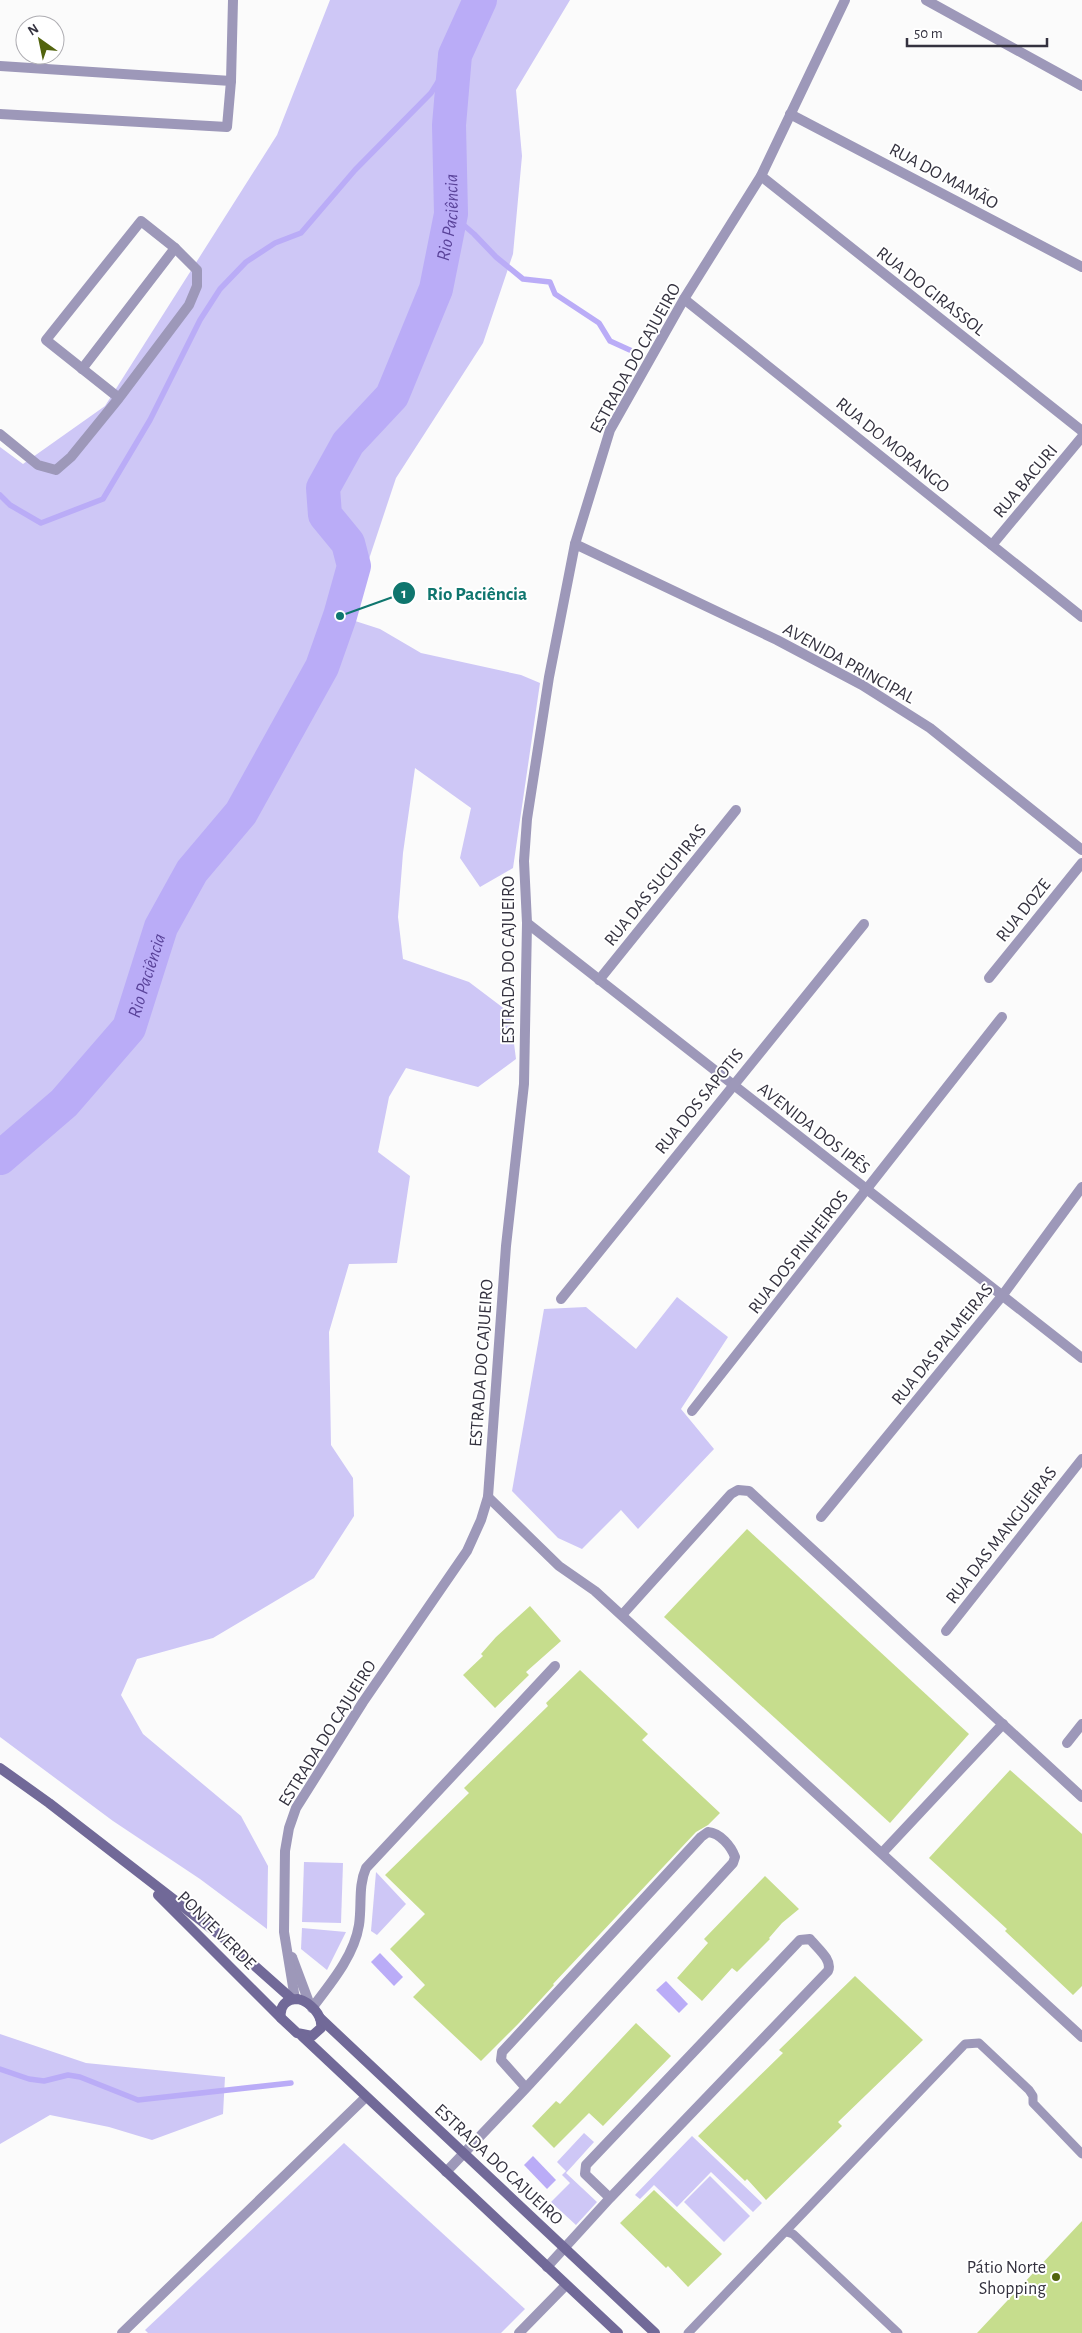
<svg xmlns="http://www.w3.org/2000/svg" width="1082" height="2333" font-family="'Alegreya Sans',sans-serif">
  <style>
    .green { fill: #cec7f6 }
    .water { fill: #baacf7 }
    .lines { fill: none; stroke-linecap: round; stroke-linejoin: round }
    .stream { stroke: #baacf7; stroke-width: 5.5 }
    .river { stroke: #baacf7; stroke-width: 34 }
    .building { fill: #c6dd8d }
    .service { stroke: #9d98b9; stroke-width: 9 }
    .minor { stroke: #9d98b9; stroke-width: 10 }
    .tertiary { stroke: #9d98b9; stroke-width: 10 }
    .secondary { stroke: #716998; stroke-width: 10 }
    .poi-dot { fill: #52640e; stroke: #fff; stroke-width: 2 }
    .labels { text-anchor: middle; stroke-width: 4; stroke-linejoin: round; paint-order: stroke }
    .street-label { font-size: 18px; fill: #34323f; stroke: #fff }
    .poi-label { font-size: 18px; fill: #34323f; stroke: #fff; text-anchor: end }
    .water-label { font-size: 19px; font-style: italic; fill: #594299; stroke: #fff }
    .leader { fill: none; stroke: #0f766e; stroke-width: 2 }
    .callout-dot { fill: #0f766e; stroke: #fff; stroke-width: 2 }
    .mark-label { font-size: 15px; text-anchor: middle; font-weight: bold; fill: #fff }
    .callout-label { font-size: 19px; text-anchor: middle; font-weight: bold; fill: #0f766e; stroke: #fff; stroke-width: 4; stroke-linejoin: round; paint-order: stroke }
  </style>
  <rect width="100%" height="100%" fill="#fbfbfb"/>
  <g class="green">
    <polygon points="330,0 570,0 516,90 522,156 513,254 483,343 396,478 349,619 380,629 421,653 521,675 540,683 513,868 480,887 460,858 471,808 415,768 403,853 398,917 403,959 469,982 510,1013 516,1059 478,1087 406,1068 389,1097 378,1152 410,1176 397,1263 349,1264 329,1332 331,1445 353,1478 354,1516 314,1578 213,1638 137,1659 121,1695 143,1734 241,1816 268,1866 267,1929 200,1879 113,1821 0,1737 0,447 23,464 105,406 277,135"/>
    <polygon points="677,1297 728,1337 681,1409 714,1449 638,1529 621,1510 582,1549 558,1538 512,1491 544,1309 586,1307 636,1349"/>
    <polygon points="304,1862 343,1863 341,1923 302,1922"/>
    <polygon points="376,1872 406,1904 377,1935 371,1931"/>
    <polygon points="302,1928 346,1932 327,1970 301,1949"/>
    <polygon points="0,2034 86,2063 225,2077 223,2114 152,2140 109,2127 50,2115 0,2144"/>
    <polygon points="584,2133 594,2142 566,2173 597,2202 576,2225 551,2202 570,2183 562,2175 566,2171 557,2162"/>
    <polygon points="692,2136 762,2203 753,2212 711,2172 677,2207 654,2185 640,2199 635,2195"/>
    <polygon points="344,2143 525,2309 501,2333 148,2333 145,2330"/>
    <polygon points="710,2176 750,2216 724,2242 684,2202"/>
  </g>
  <g class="water">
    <polygon points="380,1953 403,1977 394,1986 371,1962"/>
    <polygon points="666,1981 688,2004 679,2013 656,1990"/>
    <polygon points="533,2156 556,2180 547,2189 524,2165"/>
  </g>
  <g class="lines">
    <g class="stream">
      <polyline points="451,214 474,234 496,257 523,279 550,282 555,294 599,323 610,341 632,351"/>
      <polyline points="0,495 10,505 41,523 103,499 150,420 200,320 220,289 246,262 275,243 301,233 355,170 431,93 455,55"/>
      <polyline points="0,2069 29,2079 44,2081 68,2075 80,2077 138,2100 291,2083"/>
    </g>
    <path class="river" id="s1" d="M 0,1158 L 64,1103 L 129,1028 L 161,927 L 192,871 L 241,813 L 322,667 L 340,616 L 354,566 L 348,543 L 325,515 L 323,488 L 348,443 L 392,396 L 436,289 L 451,214 L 449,125 L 455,55 L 480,0"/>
  </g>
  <g class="building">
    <polygon points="747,1529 969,1734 890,1823 664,1617"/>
    <polygon points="530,1606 561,1641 526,1672 529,1675 495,1708 463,1675 483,1656 481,1654 496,1637"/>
    <polygon points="580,1670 648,1734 642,1740 720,1813 708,1825 696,1832 553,1984 554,1985 519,2023 481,2061 413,1997 425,1985 390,1949 425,1914 385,1875 469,1793 464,1788 548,1706 546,1703"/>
    <polygon points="1010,1770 1082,1834 1082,1986 1073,1995 1005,1931 1007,1929 929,1858"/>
    <polygon points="765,1876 799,1909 782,1923 769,1938 770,1939 737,1972 732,1968 702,2001 677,1978 708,1943 704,1939"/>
    <polygon points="855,1976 923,2040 838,2122 842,2126 766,2200 747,2179 745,2181 698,2136 783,2053 779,2050"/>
    <polygon points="636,2023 671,2056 603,2126 589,2113 554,2148 532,2126 556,2101 560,2104"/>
    <polygon points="654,2190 722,2254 688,2287 668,2266 666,2268 620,2223"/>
    <polygon points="1082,2221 1082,2333 977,2333"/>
  </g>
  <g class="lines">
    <g class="service">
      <polyline points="787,2232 793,2234 898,2333"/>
      <polyline points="688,2333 965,2044 979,2043 1029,2090 1033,2096 1033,2103 1082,2154"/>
    </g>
    <g class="minor">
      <polyline points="926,0 1082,86"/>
      <polyline points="0,66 231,81 227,127 0,114"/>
      <polyline points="231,81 233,0"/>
      <polyline points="790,114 1082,267"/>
      <polyline points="761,176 1082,431"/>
      <polyline points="684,299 1082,617"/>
      <polyline points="82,369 175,248"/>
      <polyline points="0,434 38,465 56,470 71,457 119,398 189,305 197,286 197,270 175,248 141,221 46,340 119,398"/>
      <polyline points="575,544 610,430 684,299 761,176 845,0"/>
      <polyline points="992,545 1082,437"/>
      <polyline points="527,923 1082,1358"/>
      <polyline points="989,978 1082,863"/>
      <polyline points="599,980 736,810"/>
      <polyline points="561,1299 864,924"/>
      <polyline points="692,1411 1002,1017"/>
      <polyline points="488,1497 559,1566 595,1591 1082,2037"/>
      <polyline points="821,1517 1002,1296 1082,1187"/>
      <polyline points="622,1615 731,1494 738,1490 749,1491 1082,1797"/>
      <polyline points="946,1631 1082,1459"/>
      <polyline points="1067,1743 1082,1724"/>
      <polyline points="882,1853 1003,1724"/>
      <path d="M 312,2008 C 331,1983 354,1956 359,1925 C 362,1905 358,1886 366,1868 L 555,1666"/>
      <path d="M 446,2172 L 526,2088 L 733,1863 L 735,1857 C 731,1846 720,1833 708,1832 L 701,1837 L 502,2052 L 501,2060 L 526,2088"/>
      <path d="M 547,2267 L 610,2198 L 828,1971 C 833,1960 817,1948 810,1939 L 800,1940 L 586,2165 L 585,2174 L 610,2198"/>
      <polyline points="122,2333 366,2097"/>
      <polyline points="519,2333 566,2285"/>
    </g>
    <g class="tertiary">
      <polyline points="292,1957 310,2005"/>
      <polyline points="295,1999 284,1932 285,1851 289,1828 296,1808 363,1702 467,1551 481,1520 488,1497 506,1246 524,1084 527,923 524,861 527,819 549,677 575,544 777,640 862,685 930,728 1082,850"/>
    </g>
    <g class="secondary">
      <polyline points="0,1768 49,1803 221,1936 292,1999"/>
      <polyline points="158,1895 281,2018"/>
      <path d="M 298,1999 C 310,2002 323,2015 321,2028 L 312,2036 L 297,2033 L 281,2018 C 279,2006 286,1999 298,1999 Z"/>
      <polyline points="320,2018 655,2333"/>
      <polyline points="302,2036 618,2333"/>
    </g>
  </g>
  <circle class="poi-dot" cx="1056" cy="2277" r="5"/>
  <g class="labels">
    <g class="street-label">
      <text transform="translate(944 176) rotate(28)" y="6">RUA DO MAMÃO</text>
      <text transform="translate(931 291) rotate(38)" y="6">RUA DO GIRASSOL</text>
      <text transform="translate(635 358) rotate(-61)" y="6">ESTRADA DO CAJUEIRO</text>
      <text transform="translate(893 445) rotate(39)" y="6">RUA DO MORANGO</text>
      <text transform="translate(1025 481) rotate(-50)" y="6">RUA BACURI</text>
      <text transform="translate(849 663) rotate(29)" y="6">AVENIDA PRINCIPAL</text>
      <text transform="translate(655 885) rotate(-51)" y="6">RUA DAS SUCUPIRAS</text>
      <text transform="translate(1023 910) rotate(-51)" y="6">RUA DOZE</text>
      <text transform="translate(508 960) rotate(-90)" y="6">ESTRADA DO CAJUEIRO</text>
      <text transform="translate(699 1101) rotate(-51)" y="6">RUA DOS SAPOTIS</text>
      <text transform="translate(814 1128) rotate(38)" y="6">AVENIDA DOS IPÊS</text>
      <text transform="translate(798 1252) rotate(-52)" y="6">RUA DOS PINHEIROS</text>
      <text transform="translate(942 1344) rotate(-51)" y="6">RUA DAS PALMEIRAS</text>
      <text transform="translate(481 1363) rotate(-86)" y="6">ESTRADA DO CAJUEIRO</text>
      <text transform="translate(1001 1535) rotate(-52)" y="6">RUA DAS MANGUEIRAS</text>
      <text transform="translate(327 1733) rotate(-58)" y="6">ESTRADA DO CAJUEIRO</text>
      <text transform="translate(217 1930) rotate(45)" y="6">PONTE VERDE</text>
      <text transform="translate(499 2164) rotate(43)" y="6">ESTRADA DO CAJUEIRO</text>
    </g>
    <g class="poi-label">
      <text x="1046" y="2273">Pátio Norte<tspan x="1046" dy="21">Shopping</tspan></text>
    </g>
    <g class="water-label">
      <text dy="7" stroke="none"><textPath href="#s1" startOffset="1094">Rio Paciência</textPath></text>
      <text dy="7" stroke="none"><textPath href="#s1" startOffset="239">Rio Paciência</textPath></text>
    </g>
  </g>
  <path class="leader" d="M340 616L404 593"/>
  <g class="callout-dot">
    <circle cx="340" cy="616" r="5"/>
    <circle cx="404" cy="593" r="12"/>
  </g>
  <g class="mark-label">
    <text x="404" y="598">1</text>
  </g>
  <g class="callout-label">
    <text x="477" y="600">Rio Paciência</text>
  </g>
  <g transform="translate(40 40) rotate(327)"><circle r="24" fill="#ffffff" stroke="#aeadb2"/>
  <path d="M0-4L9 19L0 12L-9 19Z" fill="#52640e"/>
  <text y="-8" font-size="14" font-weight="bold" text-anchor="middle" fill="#34323f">N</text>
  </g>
  <path d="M907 38v8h140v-8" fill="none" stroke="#34323f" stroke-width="2.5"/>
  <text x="914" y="38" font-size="15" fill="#34323f" stroke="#ffffff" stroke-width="4" paint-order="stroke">50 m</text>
</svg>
